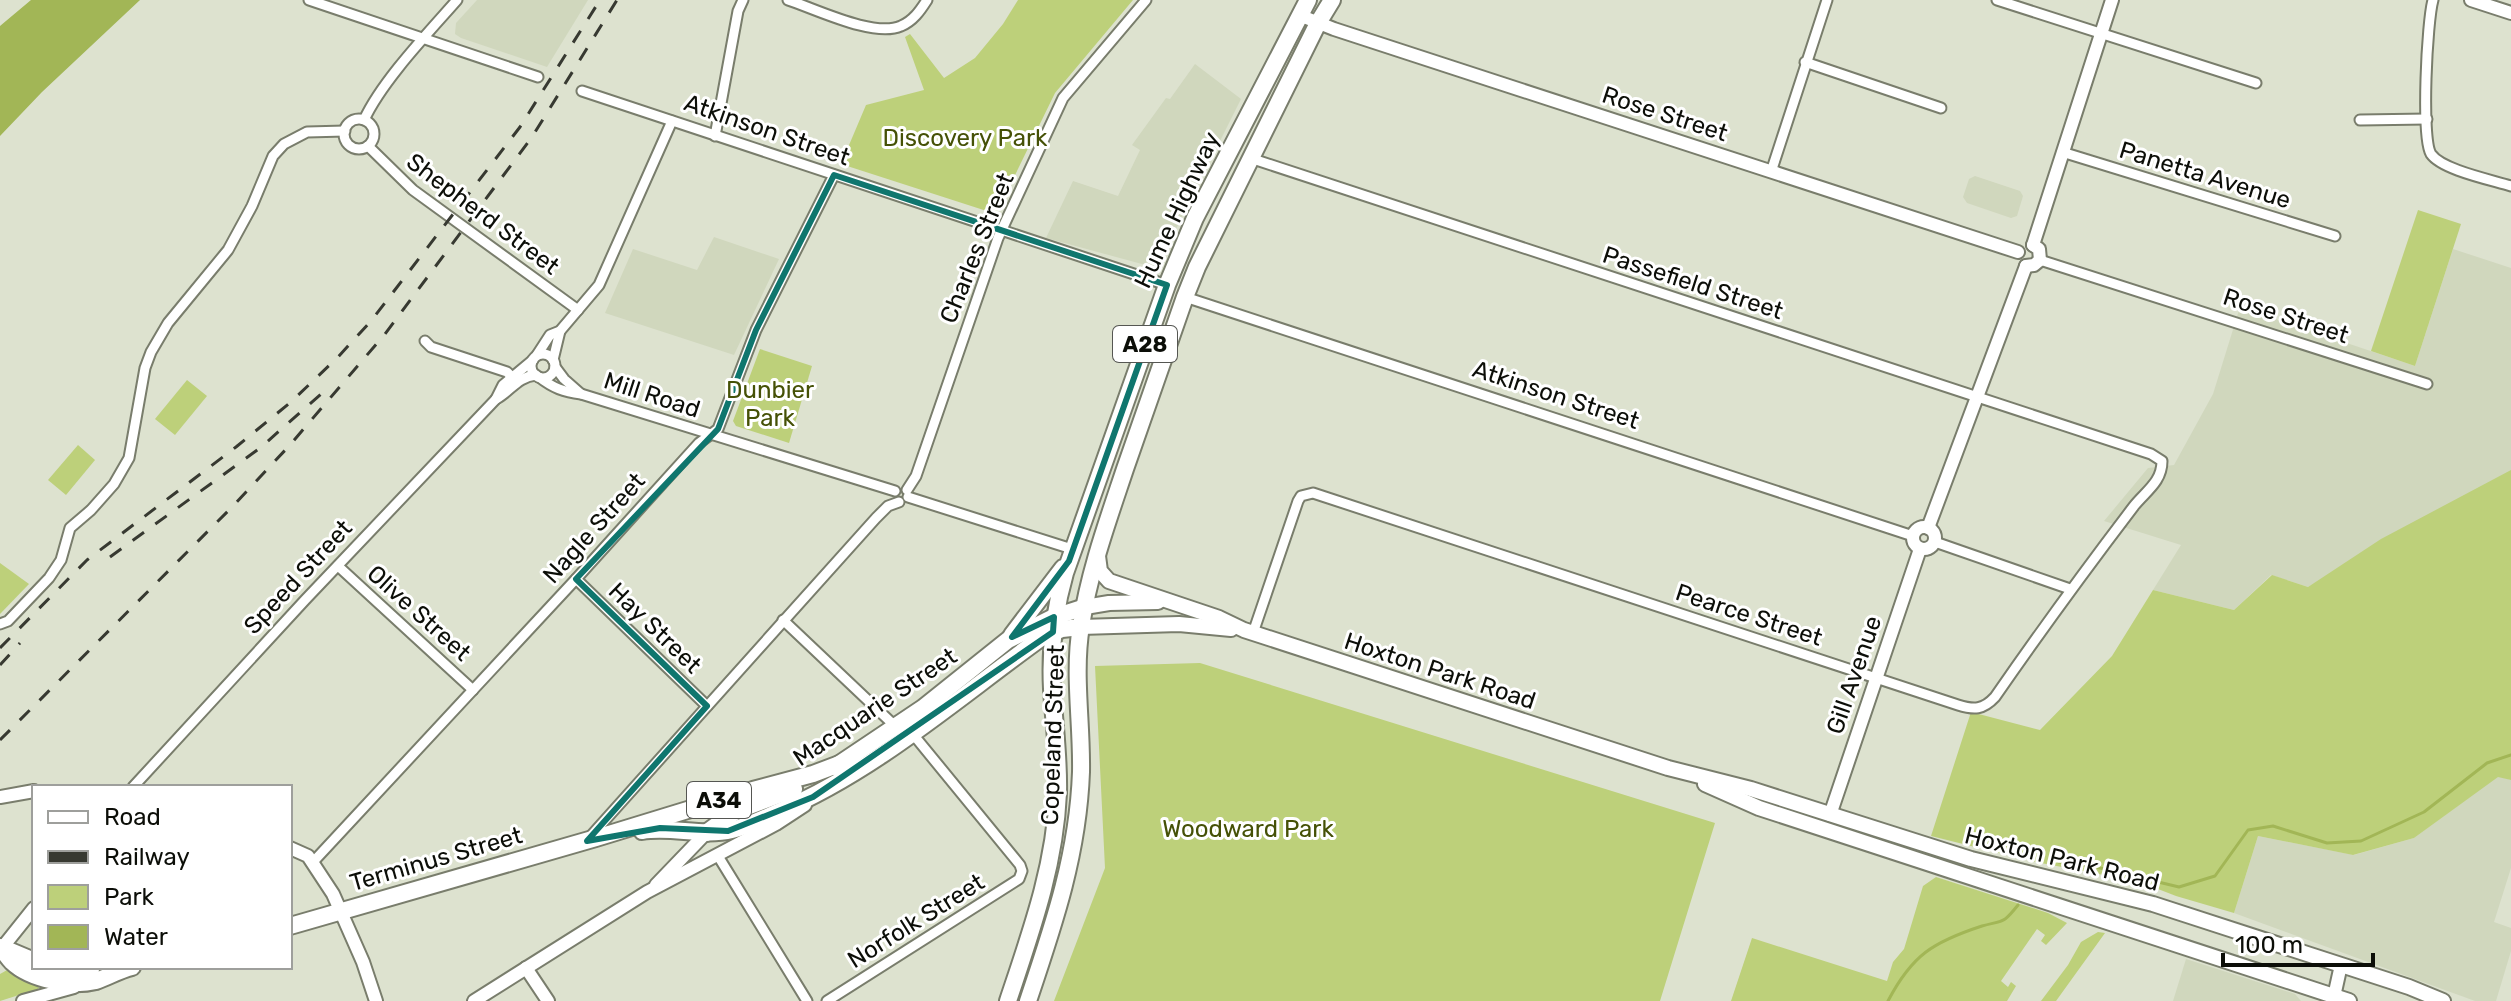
<svg xmlns="http://www.w3.org/2000/svg" width="2511" height="1001" font-family="Rubik,sans-serif">
  <style>
    .built { fill: #d0d7bd }
    .green { fill: #bdd07a }
    .water { fill: #a2b656 }
    .lines { fill: none; stroke-linecap: round; stroke-linejoin: round }
    .stream { stroke: #a2b656; stroke-width: 3 }
    .street-casing { stroke: #797d6c; stroke-width: 13 }
    .secondary-casing { stroke: #797d6c; stroke-width: 16 }
    .primary-casing { stroke: #797d6c; stroke-width: 18 }
    .highway-casing { stroke: #797d6c; stroke-width: 20 }
    .street { stroke: #fff; stroke-width: 9 }
    .secondary { stroke: #fff; stroke-width: 12 }
    .primary { stroke: #fff; stroke-width: 14 }
    .highway { stroke: #fff; stroke-width: 16 }
    .rail { stroke: #373931; stroke-width: 3; stroke-dasharray: 14 14; stroke-linecap: butt }
    .marked { fill: none; stroke: #0f766e; stroke-width: 6; stroke-linejoin: round }
    .labels { text-anchor: middle; stroke-width: 6; stroke-linejoin: round; paint-order: stroke }
    .shield { fill: #fff; stroke: #555652; stroke-width: 2 }
    .shield-label { font-size: 22px; font-weight: bold; fill: #0c0e08 }
    .street-label { font-size: 24px; fill: #0c0e08; stroke: #fff }
    .park-label { font-size: 24px; fill: #455106; stroke: #fff }
  </style>
  <rect width="100%" height="100%" fill="#dde2cf"/>
  <g class="built">
    <polygon points="477,0 588,0 547,67 461,38 455,34 456,23"/>
    <polygon points="1195,64 1241,99 1159,263 1153,267 1046,238 1073,181 1118,196 1140,150 1132,145 1166,98 1170,99"/>
    <polygon points="1975,176 2020,191 2023,196 2017,216 2011,218 1967,203 1963,197 1969,179"/>
    <polygon points="714,237 779,259 734,355 605,313 633,249 697,270"/>
    <polygon points="2453,249 2511,268 2511,472 2308,587 2271,575 2234,610 2153,590 2181,545 2104,521 2148,468 2174,465 2213,394 2240,307 2415,366"/>
    <polygon points="2498,776 2511,780 2511,868 2494,922 2511,928 2511,951 2496,1001 2475,1001 2234,913 2258,836 2354,855 2414,838"/>
    <polygon points="2186,959 2295,994 2301,1001 2173,1001"/>
  </g>
  <g class="green">
    <polygon points="1018,0 1133,0 1055,93 996,214 841,164 866,105 924,90 905,37 910,34 944,78 975,58 1003,24"/>
    <polygon points="2418,210 2461,224 2415,366 2371,351"/>
    <polygon points="760,349 812,366 789,443 736,426 733,421"/>
    <polygon points="187,380 207,396 175,435 155,419"/>
    <polygon points="78,445 95,460 66,495 48,480"/>
    <polygon points="2511,470 2511,780 2498,777 2414,838 2353,855 2258,836 2234,913 2176,896 2140,882 2031,861 1931,836 1971,712 2040,730 2112,656 2153,590 2234,610 2272,575 2308,587 2381,539"/>
    <polygon points="0,563 29,584 0,614"/>
    <polygon points="1200,663 1715,823 1660,1001 1054,1001 1105,868 1095,666"/>
    <polygon points="1936,877 2048,913 2067,923 2046,945 2041,941 2045,935 2037,929 2001,981 2008,987 2011,982 2016,986 2007,1001 1731,1001 1752,938 1887,981 1893,962 1904,949 1923,886"/>
    <polygon points="2098,932 2105,933 2056,1001 2041,1001 2068,965 2081,942"/>
    <polygon points="9,969 39,987 38,989 0,1001 0,974"/>
  </g>
  <polygon class="water" points="31,0 140,0 42,92 0,136 0,26"/>
  <g class="lines">
    <g class="stream">
      <polyline points="2059,862 2096,867 2179,887 2215,876 2248,830 2273,826 2327,843 2361,841 2424,812 2487,763 2511,755"/>
      <path d="M 1888,1001 C 1912,955 1933,942 1982,926 C 2004,920 2003,924 2018,905"/>
    </g>
    <defs>
      <g id="street">
        <polyline points="309,0 538,77"/>
        <path d="M 788,0 C 816,9 874,38 901,26 C 913,21 920,11 927,0"/>
        <polyline points="1997,0 2256,83"/>
        <path d="M 2433,0 C 2427,21 2421,138 2431,154 C 2442,170 2492,180 2511,186"/>
        <polyline points="1805,62 1941,108"/>
        <polyline points="582,91 1167,285"/>
        <circle cx="359" cy="134" r="15"/>
        <path d="M 364,120 C 382,81 428,33 457,0"/>
        <polyline points="2360,120 2427,119"/>
        <polyline points="715,136 738,11 743,0"/>
        <polyline points="368,146 413,190 578,310"/>
        <polyline points="2062,152 2335,236"/>
        <path d="M 1250,158 L 2151,454 L 2162,461 C 2162,482 2146,491 2134,506 C 2086,569 2040,632 1995,697 C 1983,710 1974,710 1958,705 L 1313,493 L 1301,496 L 1298,501 L 1253,633"/>
        <polyline points="1771,172 1827,0"/>
        <polyline points="2040,260 2427,384"/>
        <polyline points="1185,297 1913,536"/>
        <polyline points="425,341 431,347 507,372 511,376"/>
        <circle cx="543" cy="366" r="12"/>
        <polyline points="537,355 550,335 560,331 599,285 672,121"/>
        <polyline points="553,360 560,331"/>
        <polyline points="555,367 564,379 581,394"/>
        <path d="M 539,377 C 553,388 564,392 581,394 L 895,491"/>
        <polyline points="496,399 503,385 533,360"/>
        <polyline points="907,490 916,476 998,238 1063,98 1146,0"/>
        <polyline points="908,497 1072,549"/>
        <polyline points="1935,542 2070,589"/>
        <polyline points="338,566 473,690"/>
        <polyline points="576,579 707,706"/>
        <polyline points="783,620 896,727"/>
        <polyline points="0,624 8,621 49,578 61,560 70,528 91,510 114,484 129,458 145,368 151,352 168,323 228,250 252,206 273,156 284,144 307,132 345,131"/>
        <path d="M 133,787 L 305,600 L 496,399 C 511,391 517,377 536,375"/>
        <polyline points="589,838 876,518 888,506 899,502"/>
        <polyline points="718,856 807,1001"/>
        <polyline points="313,862 576,579 699,443 718,429 756,330 834,175"/>
        <polyline points="827,1001 1019,879 1022,871 1020,865 912,733"/>
      </g>
      <g id="secondary">
        <polyline points="2471,0 2511,13"/>
        <polyline points="1299,15 1334,29 2018,252"/>
        <polyline points="2033,245 2112,0"/>
        <polyline points="2026,266 2034,265 2040,260 2039,249 2033,245"/>
        <circle cx="1924" cy="538" r="11"/>
        <polyline points="1928,528 2026,266"/>
        <polyline points="0,797 34,791"/>
        <polyline points="1830,815 1920,549"/>
        <polyline points="290,848 308,856 333,894 363,962 376,1001"/>
        <polyline points="656,885 706,833"/>
        <polyline points="2,948 34,908"/>
        <polyline points="526,968 548,1001"/>
        <polyline points="23,1001 74,987"/>
        <polyline points="474,1001 647,892 776,824 805,805"/>
        <polyline points="2333,1001 2341,965"/>
      </g>
      <g id="primary">
        <polyline points="1098,556 1100,571 1109,581 1219,618 1244,630 1668,768 1751,789 1971,859 2153,904 2409,987 2443,1001"/>
        <polyline points="1085,607 1109,603 1158,602"/>
        <polyline points="1081,627 1179,624 1231,629"/>
        <polyline points="1705,784 1759,808 2349,1001"/>
      </g>
      <g id="highway">
        <polyline points="1012,635 1063,568"/>
        <polyline points="835,767 923,708 1008,640 1054,617 1085,607"/>
        <path d="M 642,831 C 672,826 702,837 732,830 C 748,826 763,819 778,812 C 875,771 956,699 1041,638 L 1062,629 L 1081,627"/>
        <polyline points="706,833 736,811 794,789"/>
        <polyline points="290,926 596,838 753,790 813,774 842,763"/>
        <path d="M 0,947 C 4,951 7,957 12,962 C 31,980 71,987 96,981 C 108,977 119,970 132,967"/>
        <polyline points="3,948 34,961"/>
        <polyline points="48,967 73,972 91,970"/>
        <path d="M 1008,1001 C 1031,932 1055,866 1058,793 C 1059,758 1054,723 1052,689 C 1050,649 1054,611 1065,573 L 1167,285 L 1195,218 L 1308,0"/>
        <path d="M 1028,1001 C 1054,924 1078,854 1081,772 C 1082,723 1073,674 1081,626 C 1089,572 1108,520 1125,469 C 1145,411 1165,354 1185,297 L 1197,267 L 1318,23 L 1332,0"/>
      </g>
    </defs>
    <use href="#street" class="street-casing"/>
    <use href="#secondary" class="secondary-casing"/>
    <use href="#primary" class="primary-casing"/>
    <use href="#highway" class="highway-casing"/>
    <use href="#street" class="street"/>
    <use href="#secondary" class="secondary"/>
    <use href="#primary" class="primary"/>
    <use href="#highway" class="highway"/>
    <g class="rail">
      <polyline points="110,557 260,448 328,388"/>
      <polyline points="0,648 87,560 236,447 291,402 338,357 371,321 520,127 600,0"/>
      <polyline points="0,665 20,643"/>
      <polyline points="0,740 234,505 289,446 385,334 532,137 617,0"/>
    </g>
  </g>
  <path class="marked" d="M 834,175 L 1167,285 L 1069,561 L 1012,637 L 1054,617 L 1053,632 L 813,797 L 728,831 L 660,828 L 587,841 L 707,706 L 576,579 L 718,429 L 756,330 Z"/>
  <g class="labels">
    <g class="shield">
      <rect x="1113" y="326" width="64" height="36" rx="6"/>
      <rect x="687" y="782" width="64" height="36" rx="6"/>
    </g>
    <g class="shield-label">
      <text x="1145" y="352">A28</text>
      <text x="719" y="808">A34</text>
    </g>
    <g class="street-label">
      <text transform="translate(1665 114) rotate(18)" y="8">Rose Street</text>
      <text transform="translate(767 130) rotate(19)" y="8">Atkinson Street</text>
      <text transform="translate(2205 175) rotate(17)" y="8">Panetta Avenue</text>
      <text transform="translate(1177 210) rotate(-65)" y="8">Hume Highway</text>
      <text transform="translate(483 214) rotate(37)" y="8">Shepherd Street</text>
      <text transform="translate(977 248) rotate(-68)" y="8">Charles Street</text>
      <text transform="translate(1693 283) rotate(18)" y="8">Passefield Street</text>
      <text transform="translate(2286 316) rotate(18)" y="8">Rose Street</text>
      <text transform="translate(652 395) rotate(18)" y="8">Mill Road</text>
      <text transform="translate(1556 395) rotate(18)" y="8">Atkinson Street</text>
      <text transform="translate(594 528) rotate(-48)" y="8">Nagle Street</text>
      <text transform="translate(298 577) rotate(-47)" y="8">Speed Street</text>
      <text transform="translate(419 613) rotate(42)" y="8">Olive Street</text>
      <text transform="translate(1749 615) rotate(18)" y="8">Pearce Street</text>
      <text transform="translate(655 628) rotate(44)" y="8">Hay Street</text>
      <text transform="translate(1440 671) rotate(18)" y="8">Hoxton Park Road</text>
      <text transform="translate(1854 675) rotate(-71)" y="8">Gill Avenue</text>
      <text transform="translate(875 707) rotate(-34)" y="8">Macquarie Street</text>
      <text transform="translate(1053 735) rotate(-88)" y="8">Copeland Street</text>
      <text transform="translate(436 859) rotate(-16)" y="8">Terminus Street</text>
      <text transform="translate(2062 859) rotate(14)" y="8">Hoxton Park Road</text>
      <text transform="translate(916 921) rotate(-32)" y="8">Norfolk Street</text>
    </g>
    <g class="park-label">
      <text x="965" y="146">Discovery Park</text>
      <text x="770" y="398">Dunbier<tspan x="770" dy="28">Park</tspan></text>
      <text x="1248" y="837">Woodward Park</text>
    </g>
  </g>
  <rect x="32" y="785" width="260" height="184" fill="#ffffff" stroke="#9e9f9c" stroke-width="2"/>
  <rect x="48" y="811" width="40" height="12" fill="#ffffff" stroke="#9e9f9c" stroke-width="2"/>
  <text x="104" y="825" font-size="24" fill="#0c0e08">Road</text>
  <rect x="48" y="851" width="40" height="12" fill="#373931" stroke="#9e9f9c" stroke-width="2"/>
  <text x="104" y="865" font-size="24" fill="#0c0e08">Railway</text>
  <rect x="48" y="885" width="40" height="24" fill="#bdd07a" stroke="#9e9f9c" stroke-width="2"/>
  <text x="104" y="905" font-size="24" fill="#0c0e08">Park</text>
  <rect x="48" y="925" width="40" height="24" fill="#a2b656" stroke="#9e9f9c" stroke-width="2"/>
  <text x="104" y="945" font-size="24" fill="#0c0e08">Water</text>
  <path d="M2223 953v12h150v-12" fill="none" stroke="#0c0e08" stroke-width="4"/>
  <text x="2235" y="953" font-size="24" fill="#0c0e08" stroke="#ffffff" stroke-width="6" paint-order="stroke">100 m</text>
</svg>
